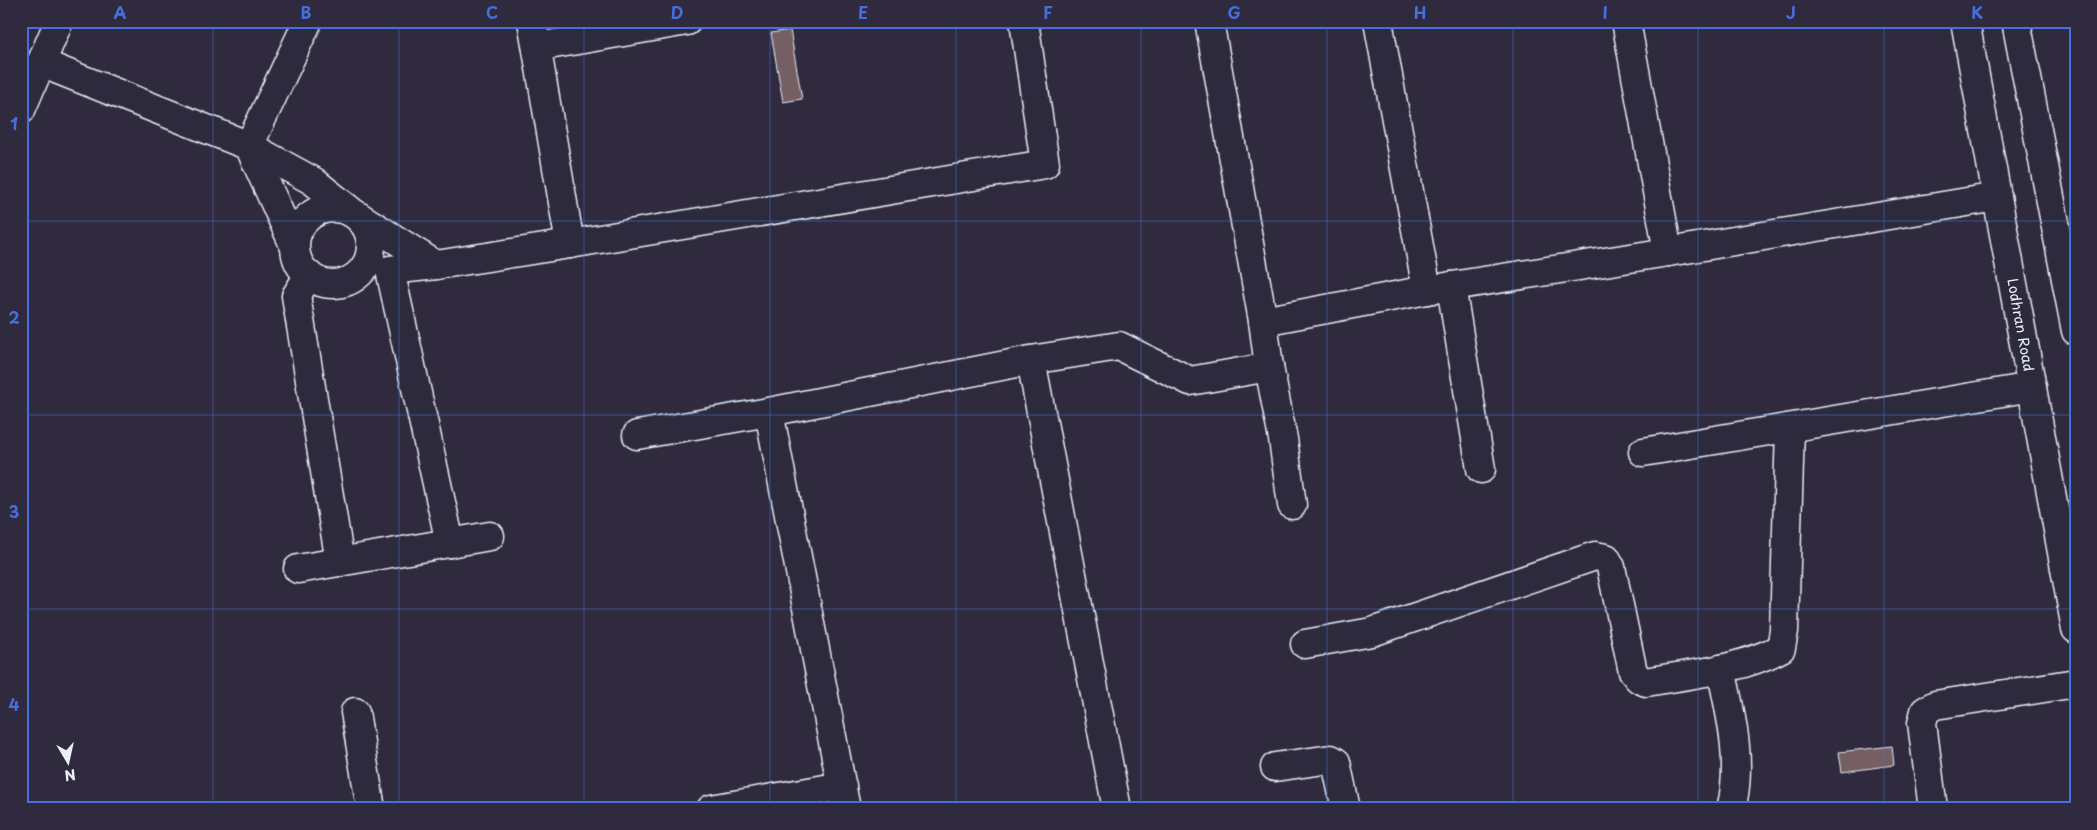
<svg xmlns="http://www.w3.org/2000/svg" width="2097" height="830" font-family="'Playpen Sans',sans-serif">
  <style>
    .building { fill: #755f64; stroke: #e8f1f8 }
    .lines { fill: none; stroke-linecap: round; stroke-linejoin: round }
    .minor-casing { stroke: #e8f1f8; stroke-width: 31 }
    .primary-casing { stroke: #e8f1f8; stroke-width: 31 }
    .minor { stroke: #2f2a3d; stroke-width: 28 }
    .primary { stroke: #2f2a3d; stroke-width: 28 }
    .grid { fill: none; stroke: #466fde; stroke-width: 1; stroke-opacity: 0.55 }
    .labels { text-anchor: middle; stroke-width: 4.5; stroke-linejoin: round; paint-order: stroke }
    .street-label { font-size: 14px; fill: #e8f1f8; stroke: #2f2a3d }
    .neatline { fill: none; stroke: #466fde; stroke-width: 2 }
    .grid-label { font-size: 16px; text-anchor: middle; font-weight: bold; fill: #466fde }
  </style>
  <rect width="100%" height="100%" fill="#2f2a3d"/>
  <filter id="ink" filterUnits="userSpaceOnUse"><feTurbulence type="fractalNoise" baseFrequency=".02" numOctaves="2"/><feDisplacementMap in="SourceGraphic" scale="10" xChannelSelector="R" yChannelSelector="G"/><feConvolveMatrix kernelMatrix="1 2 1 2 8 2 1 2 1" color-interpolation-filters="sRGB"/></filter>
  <g filter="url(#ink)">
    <g class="building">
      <polygon points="790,30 802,99 783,102 771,33"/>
      <polygon points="1892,746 1894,765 1842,772 1839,752"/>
    </g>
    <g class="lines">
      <defs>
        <g id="minor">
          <polyline points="532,21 570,244"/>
          <polyline points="1378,21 1427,290"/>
          <polyline points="1626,21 1668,252 1997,197"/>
          <polyline points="537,47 687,21"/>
          <polyline points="41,63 249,146 313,181 352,212 436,265"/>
          <circle cx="333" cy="246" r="38"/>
          <polyline points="294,245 249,146 308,21"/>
          <polyline points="309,275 296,296 340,562"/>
          <polyline points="1451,286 1481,469"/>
          <polyline points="1263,321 1427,290 1668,252"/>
          <polyline points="1269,367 1283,439 1292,505"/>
          <polyline points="769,412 846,809"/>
          <polyline points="637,435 769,412 1031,360"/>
          <polyline points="1643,452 2032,387"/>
          <polyline points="450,543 390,270 436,265 570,244 1045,164 1024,21"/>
          <polyline points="298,569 490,536"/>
          <path d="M 1305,644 L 1372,632 L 1595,556 L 1606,558 L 1611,567 L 1633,672 L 1639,679 L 1646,682 C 1691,674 1740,670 1781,648 L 1784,631 L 1790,428"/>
          <path d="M 1721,669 C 1731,715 1743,763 1731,809"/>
          <polyline points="355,712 371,809"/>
          <polyline points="1275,767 1331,759 1336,762 1346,809"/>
          <polyline points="711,809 842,786"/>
          <polyline points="1117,809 1031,360 1119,346 1190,381 1269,367 1263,321 1209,21"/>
          <polyline points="1933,809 1922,723 1925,711 1935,705 2076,683"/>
        </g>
        <g id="primary">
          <path id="s1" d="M 1965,21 L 2076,629"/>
          <polyline points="2016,21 2076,331"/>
          <polyline points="21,110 59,21"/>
        </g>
      </defs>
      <use href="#minor" class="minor-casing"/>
      <use href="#primary" class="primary-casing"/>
      <use href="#minor" class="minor"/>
      <use href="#primary" class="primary"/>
    </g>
  </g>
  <path class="grid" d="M 213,21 L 213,809M 399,21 L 399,809M 584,21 L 584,809M 770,21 L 770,809M 956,21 L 956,809M 1141,21 L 1141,809M 1327,21 L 1327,809M 1513,21 L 1513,809M 1698,21 L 1698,809M 1884,21 L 1884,809M 21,221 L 2076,221M 21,415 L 2076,415M 21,609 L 2076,609"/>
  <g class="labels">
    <g class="street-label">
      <text dy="5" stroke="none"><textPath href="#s1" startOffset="309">Lodhran Road</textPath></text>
    </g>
  </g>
  <rect width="2097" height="830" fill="none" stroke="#2f2a3d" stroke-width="55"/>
  <g transform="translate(68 762) rotate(171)" stroke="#2f2a3d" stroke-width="4" paint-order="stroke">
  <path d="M0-4L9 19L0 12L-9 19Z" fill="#e8f1f8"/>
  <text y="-8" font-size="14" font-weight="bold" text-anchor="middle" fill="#e8f1f8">N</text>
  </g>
  <rect x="28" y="28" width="2042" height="774" class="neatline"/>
  <g class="grid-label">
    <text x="120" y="19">A</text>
    <text x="306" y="19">B</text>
    <text x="492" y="19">C</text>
    <text x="677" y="19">D</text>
    <text x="863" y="19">E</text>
    <text x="1048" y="19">F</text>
    <text x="1234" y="19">G</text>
    <text x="1420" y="19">H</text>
    <text x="1605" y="19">I</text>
    <text x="1791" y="19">J</text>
    <text x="1977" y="19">K</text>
    <text x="14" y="130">1</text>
    <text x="14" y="324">2</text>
    <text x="14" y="518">3</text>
    <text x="14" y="711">4</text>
  </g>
</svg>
